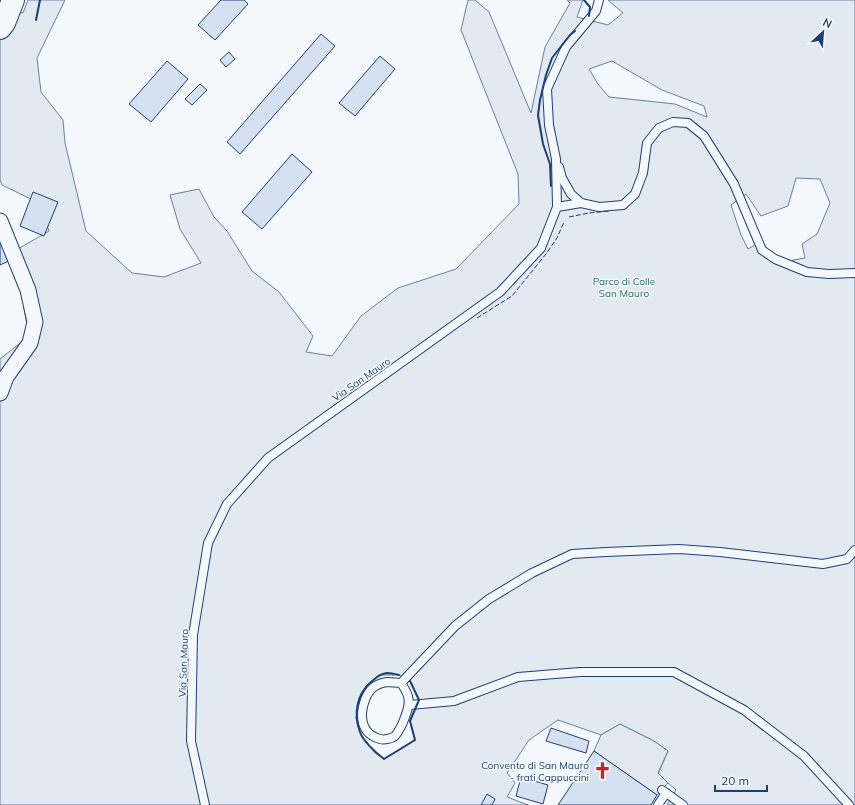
<svg xmlns="http://www.w3.org/2000/svg" width="855" height="805" font-family="Mulish,sans-serif">
  <style>
    .green { fill: #e3e9f0; stroke: #687fa3; fill-rule: evenodd }
    .parking { fill: #e3e8f0; stroke: #687fa3 }
    .building { fill: #d5e0f0; stroke: #1d3f73 }
    .lines { fill: none; stroke-linecap: round; stroke-linejoin: round }
    .lane-casing { stroke: #1d3f73; stroke-width: 10 }
    .street-casing { stroke: #1d3f73; stroke-width: 17 }
    .primary-casing { stroke: #1d3f73; stroke-width: 24 }
    .lane { stroke: #f4f7fb; stroke-width: 8 }
    .street { stroke: #f4f7fb; stroke-width: 15 }
    .primary { stroke: #f4f7fb; stroke-width: 22 }
    .fence { stroke: #1d3f73; stroke-width: 1; stroke-dasharray: 5 2; stroke-linecap: butt }
    .wall { stroke: #1d3f73; stroke-width: 2 }
    .labels { text-anchor: middle; stroke-width: 3; stroke-linejoin: round; paint-order: stroke }
    .park-label { font-size: 10px; fill: #2c6c60; stroke: #f4f7fb }
    .street-label { font-size: 10px; fill: #1d3f73; stroke: #f4f7fb }
    .poi-label { font-size: 10px; fill: #1d3f73; stroke: #f4f7fb; text-anchor: end }
  </style>
  <rect width="100%" height="100%" fill="#f4f7fb"/>
  <path class="green" d="M 28,0 L 65,0 L 37,58 L 41,92 L 63,120 L 65,143 L 86,231 L 132,273 L 164,277 L 201,263 L 180,229 L 170,195 L 199,189 L 214,217 L 227,231 L 252,271 L 279,292 L 313,336 L 306,352 L 332,356 L 361,316 L 398,288 L 456,269 L 519,204 L 518,174 L 461,30 L 468,0 L 475,0 L 489,12 L 531,113 L 545,47 L 570,3 L 567,0 L 583,0 L 577,17 L 608,25 L 623,13 L 608,0 L 855,0 L 855,805 L 667,805 L 676,790 L 658,774 L 668,751 L 654,741 L 620,724 L 601,735 L 558,720 L 529,740 L 507,773 L 515,783 L 507,797 L 528,805 L 0,805 L 0,359 L 29,336 L 15,258 L 16,250 L 49,231 L 39,203 L 2,185 L 0,180 L 0,7 L 23,13 ZM 612,61 L 662,90 L 704,106 L 707,117 L 675,104 L 609,97 L 598,84 L 589,69 ZM 796,178 L 820,179 L 830,203 L 817,234 L 802,244 L 805,258 L 783,262 L 760,242 L 748,249 L 741,235 L 731,205 L 746,194 L 761,216 L 788,206 ZM 379,675 L 399,675 L 410,681 L 419,700 L 410,721 L 415,740 L 384,759 L 374,752 L 360,733 L 356,718 L 361,694 L 367,685 Z"/>
  <polygon class="parking" points="620,724 654,741 668,751 658,773 668,783 657,795 594,751 601,735"/>
  <g class="building">
    <polygon points="221,0 244,0 248,4 215,40 198,25"/>
    <polygon points="321,34 335,46 240,154 227,142"/>
    <polygon points="229,52 235,59 226,67 220,60"/>
    <polygon points="380,56 395,69 355,116 339,103"/>
    <polygon points="167,61 188,79 151,122 129,104"/>
    <polygon points="200,84 207,90 192,105 185,99"/>
    <polygon points="292,154 312,172 262,229 242,212"/>
    <polygon points="33,192 58,202 44,236 20,226"/>
    <polygon points="0,236 11,260 0,265"/>
    <polygon points="551,728 589,741 586,753 546,741"/>
    <polygon points="594,751 657,795 651,805 558,805"/>
    <polygon points="521,777 548,785 543,804 516,796"/>
    <polygon points="487,794 495,799 492,805 481,805"/>
  </g>
  <g class="lines">
    <defs>
      <g id="lane">
        <polyline points="559,167 562,178 571,194 581,203 599,207 623,205 635,194 643,173 647,143 659,128 673,122 688,123 704,136 734,184 762,250 775,259 807,272 829,274 855,273"/>
        <polyline points="557,207 581,203"/>
        <path d="M 387,682 L 401,683 C 410,696 411,702 405,717 C 403,723 399,731 395,736 C 391,739 384,740 380,739 C 361,734 359,716 365,700 C 369,689 375,684 387,682 Z"/>
        <polyline points="401,683 455,626 489,599 532,573 572,554 606,552 679,549 720,552 823,564 847,559 855,550"/>
        <polyline points="410,705 454,701 518,677 580,672 674,672 744,710 804,756 849,805"/>
        <polyline points="662,790 683,805"/>
        <polyline points="205,805 191,741 193,635 208,543 227,504 268,458 500,292 541,248 557,207 556,159 549,125 547,89 566,47 596,11 599,0"/>
        <polyline points="658,805 666,793"/>
      </g>
      <polyline id="street" points="0,221 28,290 35,322 30,343 6,377 0,393"/>
      <polyline id="primary" points="0,28 4,23 13,0"/>
    </defs>
    <use href="#lane" class="lane-casing"/>
    <use href="#street" class="street-casing"/>
    <use href="#primary" class="primary-casing"/>
    <use href="#lane" class="lane"/>
    <use href="#street" class="street"/>
    <use href="#primary" class="primary"/>
    <g class="fence">
      <polyline points="569,217 589,213 610,211"/>
      <polyline points="477,318 512,296 546,254 557,238 564,222"/>
    </g>
    <g class="wall">
      <polyline points="584,0 590,7 589,16"/>
      <polyline points="36,20 40,0"/>
      <polyline points="551,186 550,164 543,144 538,115 540,100 546,75 552,58 570,35 575,31"/>
      <path d="M 399,675 C 395,674 391,673 387,673 C 380,674 377,677 371,682 C 357,694 353,714 360,732 C 363,741 376,753 384,759 L 415,740 L 410,721 L 419,700 L 410,681"/>
    </g>
  </g>
  <defs>
    <symbol id="church-bare" viewBox="-9 -9 18 18"><path d="M-1.2-6h2.4v3.5h3.3v2.4h-3.3V6h-2.4V-.1h-3.3v-2.4h3.3Z" fill="#c62828" stroke="#f4f7fb" stroke-width="2.5" paint-order="stroke"/></symbol>
  </defs>
  <g fill-rule="evenodd">
    <use href="#church-bare" x="590" y="758" width="25" height="25"/>
  </g>
  <g class="labels">
    <g class="park-label">
      <text x="624" y="285">Parco di Colle<tspan x="624" dy="12">San Mauro</tspan></text>
    </g>
    <g class="street-label">
      <text transform="translate(361 379) rotate(-35)" y="4">Via San Mauro</text>
      <text transform="translate(183 663) rotate(-88)" y="4">Via San Mauro</text>
    </g>
    <g class="poi-label">
      <text x="589" y="769">Convento di San Mauro<tspan x="589" dy="12">- frati Cappuccini</tspan></text>
    </g>
  </g>
  <g transform="translate(823 32) rotate(26)" stroke="#f4f7fb" stroke-width="3" paint-order="stroke">
  <path d="M0-3L7 15L0 10L-7 15Z" fill="#1d3f73"/>
  <text y="-6" font-size="11" font-weight="bold" text-anchor="middle" fill="#1d3f73">N</text>
  </g>
  <path d="M715 785v6h52v-6" fill="none" stroke="#1d3f73" stroke-width="2"/>
  <text x="721" y="785" font-size="12" fill="#1d3f73" stroke="#f4f7fb" stroke-width="3" paint-order="stroke">20 m</text>
</svg>
